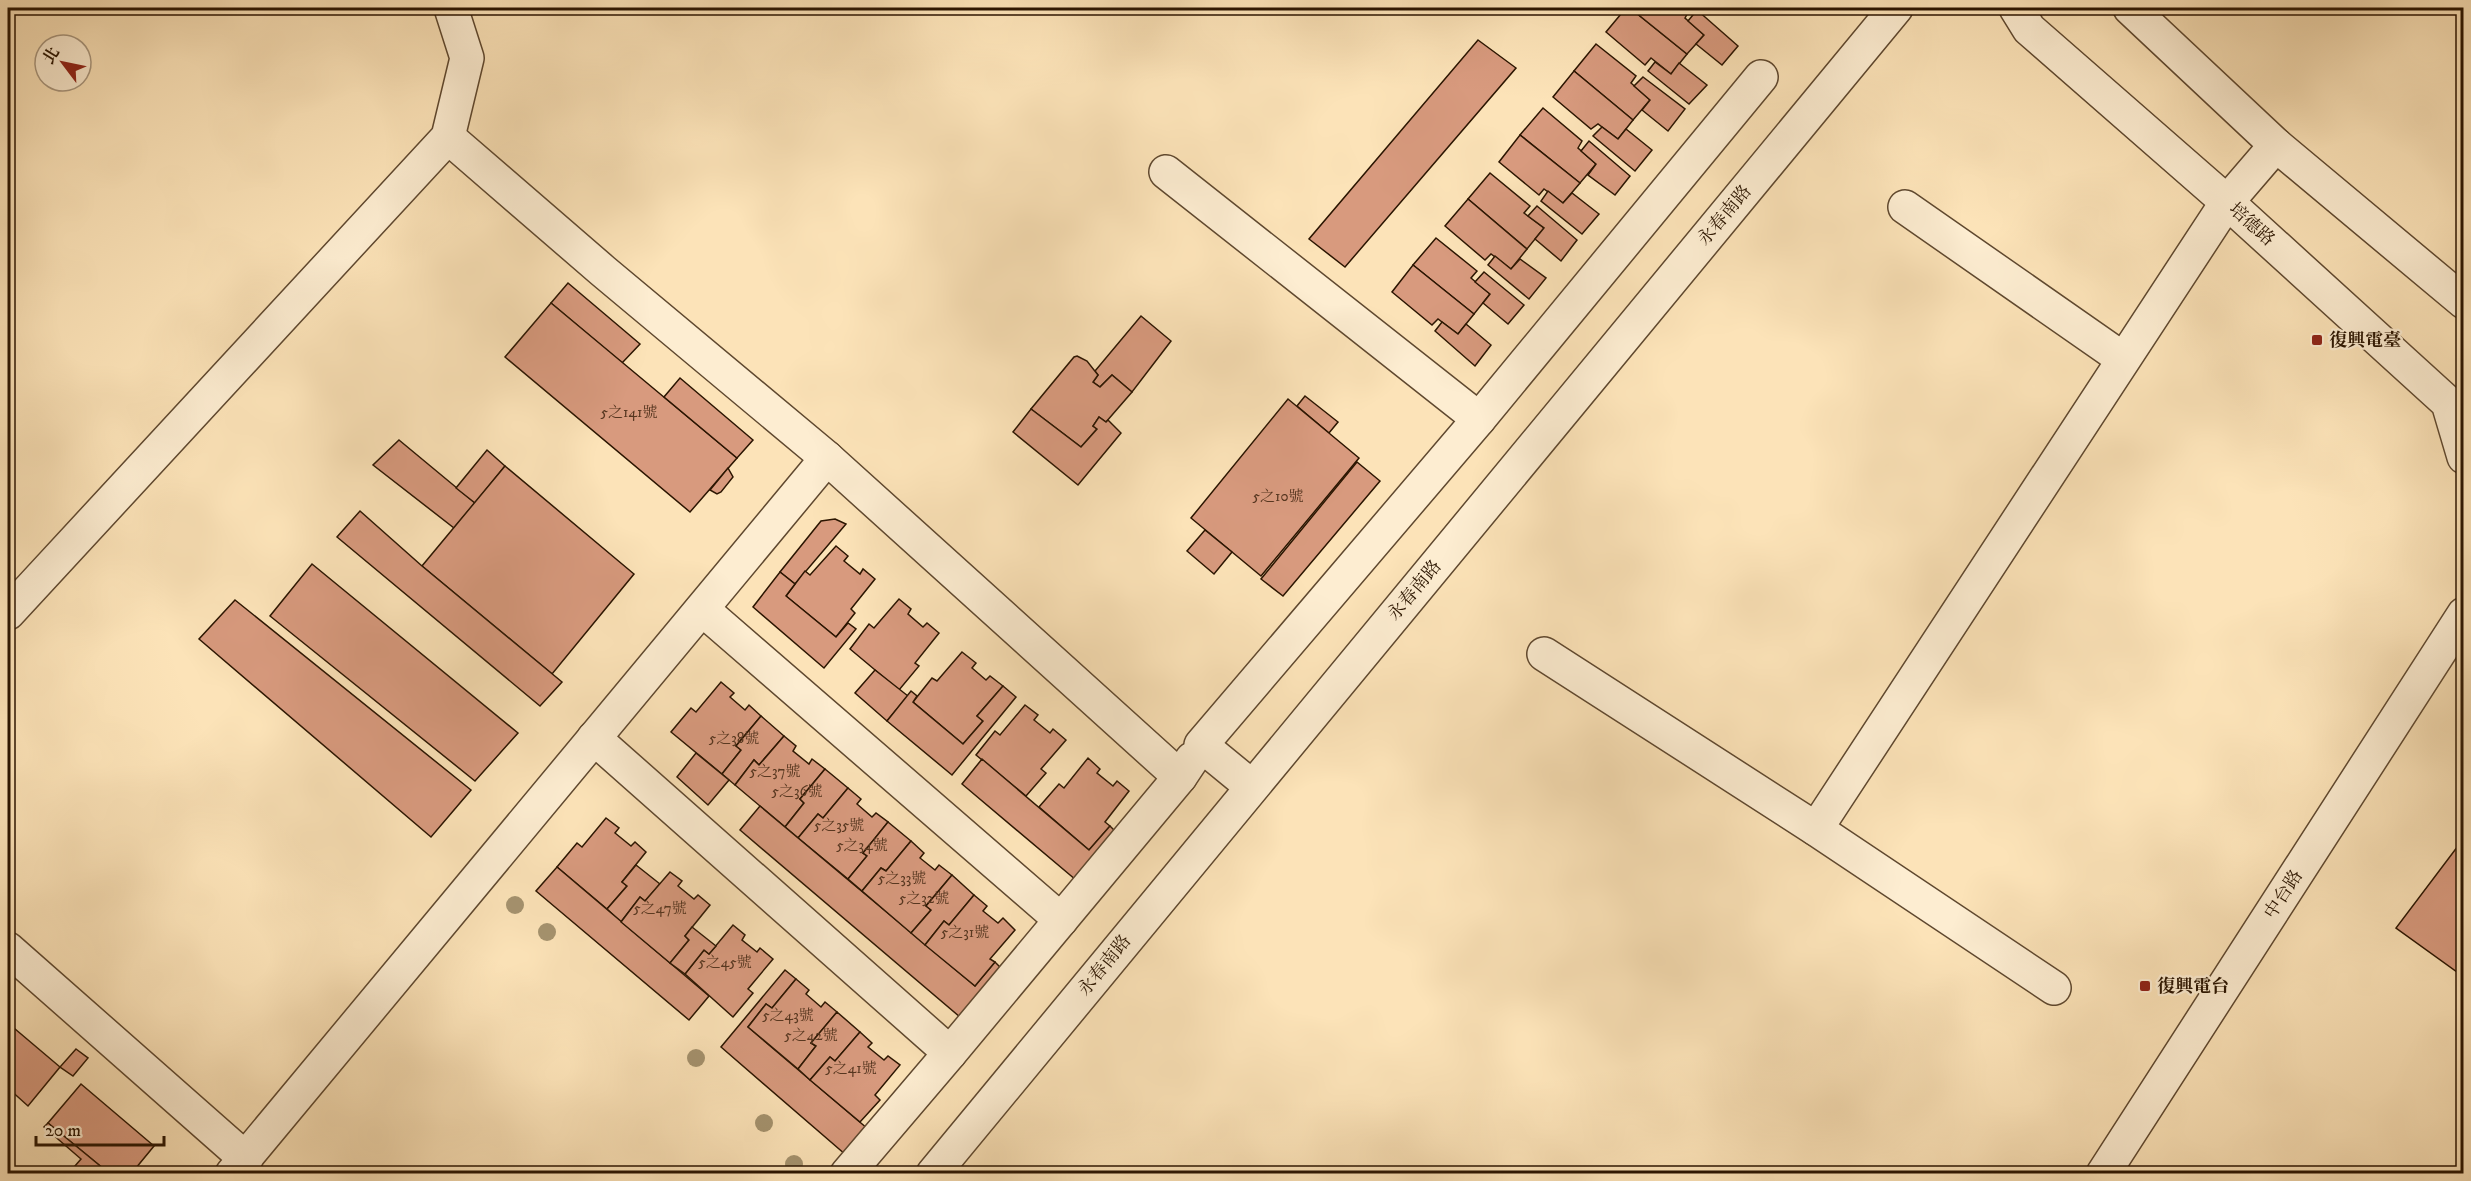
<svg xmlns="http://www.w3.org/2000/svg" width="2471" height="1181" font-family="'IM FELL DW Pica','Noto Serif TC',serif">
  <style>
    .building { fill: #d89a7e; stroke: #2b1501; stroke-width: 1.5 }
    .lines { fill: none; stroke-linecap: round; stroke-linejoin: round }
    .minor-casing { stroke: #5f482f; stroke-width: 36 }
    .minor { stroke: #fdedd1; stroke-width: 33 }
    .tree { fill: #a5936f }
    .poi-dot { fill: #8f2418; stroke: #fdedd1; stroke-width: 2 }
    .labels { text-anchor: middle; stroke-width: 4.5; stroke-linejoin: round; paint-order: stroke }
    .number-label { font-size: 15px; fill: #563620 }
    .street-label { font-size: 18px; fill: #2b1501; stroke: #fdedd1 }
    .poi-label { font-size: 18px; font-weight: bold; fill: #2b1501; stroke: #fdedd1; text-anchor: start }
  </style>
  <rect width="100%" height="100%" fill="#fce3b8"/>
  <filter id="stains"><feTurbulence type="fractalNoise" baseFrequency=".00333" numOctaves="4"/><feColorMatrix values="0 0 0 0 .2 0 0 0 0 .09 0 0 0 0 .02 0 0 0 .5 -.17"/></filter>
  <radialGradient id="worn" r=".72"><stop offset=".6" stop-color="#630" stop-opacity="0"/><stop offset="1" stop-color="#630" stop-opacity=".3"/></radialGradient>
  <g class="building">
    <polygon points="1626,8 1630,8 1687,54 1671,74 1651,58 1645,65 1606,32"/>
    <polygon points="1630,8 1685,8 1689,11 1685,18 1704,35 1687,54"/>
    <polygon points="1697,10 1738,46 1722,65 1696,44 1704,35 1688,21"/>
    <polygon points="1478,40 1516,68 1345,267 1309,239"/>
    <polygon points="1596,44 1636,76 1631,83 1650,100 1633,120 1574,71"/>
    <polygon points="1655,62 1671,74 1679,63 1707,85 1689,104 1648,71"/>
    <polygon points="1574,71 1633,120 1618,139 1598,124 1591,129 1553,97"/>
    <polygon points="1643,77 1685,109 1668,131 1642,110 1650,100 1634,86"/>
    <polygon points="1543,108 1582,141 1578,148 1596,164 1580,183 1520,135"/>
    <polygon points="1602,127 1618,139 1626,129 1652,150 1635,171 1593,136"/>
    <polygon points="1520,135 1580,183 1563,203 1544,189 1539,195 1499,162"/>
    <polygon points="1589,141 1630,176 1615,195 1588,175 1596,164 1581,151"/>
    <polygon points="1490,173 1530,206 1524,213 1544,228 1527,249 1468,199"/>
    <polygon points="1548,191 1563,203 1572,193 1599,214 1582,234 1541,201"/>
    <polygon points="1468,199 1527,249 1511,269 1491,254 1485,260 1445,226"/>
    <polygon points="1537,206 1577,240 1561,261 1535,239 1544,228 1528,216"/>
    <polygon points="1436,238 1477,271 1471,278 1490,294 1474,314 1413,265"/>
    <polygon points="1495,256 1511,269 1520,259 1546,278 1529,299 1488,265"/>
    <polygon points="1413,265 1474,314 1458,334 1438,319 1432,325 1392,292"/>
    <polygon points="1484,272 1524,305 1508,324 1483,303 1490,294 1475,282"/>
    <polygon points="568,283 640,344 622,363 551,303"/>
    <polygon points="551,303 737,458 690,512 505,357"/>
    <polygon points="1141,316 1171,341 1132,392 1112,375 1100,387 1093,382 1098,375 1095,371"/>
    <polygon points="1442,322 1458,334 1466,324 1491,345 1475,366 1435,331"/>
    <polygon points="1077,356 1087,361 1098,375 1093,382 1100,387 1112,375 1132,392 1106,422 1099,417 1093,426 1097,429 1081,447 1031,409 1074,357"/>
    <polygon points="680,378 753,440 737,458 664,397"/>
    <polygon points="1305,396 1338,422 1329,433 1297,406"/>
    <polygon points="1288,399 1359,458 1261,576 1191,518"/>
    <polygon points="1031,409 1081,447 1097,429 1093,426 1099,417 1106,422 1108,420 1121,433 1078,485 1013,432"/>
    <polygon points="399,440 475,503 454,528 373,465"/>
    <polygon points="487,450 505,466 475,503 456,488"/>
    <polygon points="1357,462 1380,481 1283,596 1261,579"/>
    <polygon points="505,466 634,574 552,674 422,566"/>
    <polygon points="728,468 733,477 721,492 717,494 710,490"/>
    <polygon points="360,511 422,566 562,682 540,706 337,537"/>
    <polygon points="835,519 846,524 795,584 780,572 821,521"/>
    <polygon points="1205,530 1232,552 1214,574 1187,551"/>
    <polygon points="836,546 848,556 844,561 860,574 863,569 875,579 851,609 855,613 836,637 786,596 805,571 810,575"/>
    <polygon points="312,564 518,733 475,781 270,616"/>
    <polygon points="780,572 795,584 786,596 836,637 848,623 856,629 824,668 753,607"/>
    <polygon points="899,599 911,609 908,614 923,627 927,623 939,633 915,663 919,666 899,690 850,649 869,624 874,628"/>
    <polygon points="235,600 471,790 431,837 199,639"/>
    <polygon points="962,652 976,663 972,668 986,680 990,676 1003,686 977,716 983,721 963,744 913,702 932,678 937,681"/>
    <polygon points="875,670 908,696 887,721 855,693"/>
    <polygon points="721,682 734,693 730,697 745,710 749,705 761,716 736,746 741,750 722,774 671,732 691,708 696,712"/>
    <polygon points="1003,686 1016,697 952,775 887,721 911,691 917,696 913,702 963,744 983,721 977,716"/>
    <polygon points="1025,705 1038,715 1034,720 1050,733 1053,729 1066,740 1041,769 1046,773 1026,796 976,755 995,731 1000,735"/>
    <polygon points="761,716 784,736 759,765 754,760 735,785 722,774 741,750 736,746"/>
    <polygon points="784,736 796,746 793,751 809,764 812,759 825,769 800,799 804,803 785,827 735,785 754,760 759,765"/>
    <polygon points="696,753 729,780 708,805 677,777"/>
    <polygon points="1088,758 1100,769 1097,773 1113,786 1117,781 1129,791 1105,822 1110,826 1089,850 1039,807 1059,784 1064,788"/>
    <polygon points="982,759 1089,850 1110,826 1116,832 1076,880 962,784"/>
    <polygon points="825,769 848,788 823,818 818,814 798,838 785,827 804,803 800,799"/>
    <polygon points="848,788 861,799 857,804 872,817 876,813 888,822 863,853 867,856 848,879 798,838 818,814 823,818"/>
    <polygon points="760,806 975,986 995,962 1001,968 960,1017 740,830"/>
    <polygon points="606,818 619,828 615,833 631,846 635,842 646,852 622,882 627,886 607,909 557,867 577,843 582,847"/>
    <polygon points="888,822 911,841 886,871 881,868 862,891 848,879 867,856 863,853"/>
    <polygon points="2464,838 2464,977 2396,928"/>
    <polygon points="911,841 924,853 920,858 935,870 939,865 952,875 926,906 931,910 911,933 862,891 881,868 886,871"/>
    <polygon points="636,865 660,884 645,901 640,897 621,922 607,909 627,886 622,882"/>
    <polygon points="557,867 709,996 689,1020 536,891"/>
    <polygon points="670,872 682,881 678,886 694,899 698,895 710,905 685,936 689,940 670,963 621,922 640,897 645,901"/>
    <polygon points="952,875 974,895 949,925 944,921 925,945 911,933 931,910 926,906"/>
    <polygon points="974,895 987,906 983,911 998,923 1003,918 1015,930 990,959 995,962 975,986 925,945 944,921 949,925"/>
    <polygon points="733,925 745,935 742,940 757,952 760,948 773,959 748,989 753,993 733,1017 685,974 704,950 709,954"/>
    <polygon points="692,927 716,946 709,954 704,950 685,974 670,963 689,940 685,936"/>
    <polygon points="785,970 796,979 772,1008 766,1004 748,1027 868,1129 846,1155 721,1047"/>
    <polygon points="796,979 809,990 806,994 821,1007 825,1002 837,1012 811,1043 816,1046 798,1069 748,1027 766,1004 772,1008"/>
    <polygon points="837,1012 860,1032 835,1061 830,1057 810,1080 798,1069 816,1046 811,1043"/>
    <polygon points="8,1023 60,1067 28,1106 8,1088"/>
    <polygon points="860,1032 872,1043 868,1047 884,1060 888,1056 900,1065 875,1095 880,1100 860,1122 810,1080 830,1057 835,1061"/>
    <polygon points="76,1049 88,1058 73,1076 60,1067"/>
    <polygon points="81,1084 154,1146 131,1174 110,1174 48,1123"/>
    <polygon points="48,1123 110,1174 68,1174 81,1159 44,1127"/>
  </g>
  <g class="lines">
    <defs>
      <g id="minor">
        <polyline points="2016,8 2029,29 2227,202 2448,403 2464,457"/>
        <polyline points="2130,8 2276,145 2464,302"/>
        <polyline points="448,137 603,271 827,458 1180,777"/>
        <polyline points="1166,172 1479,419"/>
        <polyline points="1905,207 2123,359"/>
        <polyline points="702,609 1061,920"/>
        <polyline points="8,613 448,137 467,58 451,8"/>
        <polyline points="1544,654 1816,829 2054,988"/>
        <polyline points="594,738 950,1053"/>
        <polyline points="1251,786 1201,745 1479,419 1761,77"/>
        <polyline points="1816,829 2227,202 2276,145"/>
        <polyline points="8,949 246,1159"/>
        <polyline points="232,1174 827,458"/>
        <polyline points="847,1174 950,1053 1180,777 1192,759"/>
        <polyline points="933,1174 1896,8"/>
        <polyline points="2103,1174 2464,614"/>
      </g>
    </defs>
    <use href="#minor" class="minor-casing"/>
    <use href="#minor" class="minor"/>
  </g>
  <g class="tree">
    <circle cx="515" cy="905" r="9"/>
    <circle cx="547" cy="932" r="9"/>
    <circle cx="696" cy="1058" r="9"/>
    <circle cx="764" cy="1123" r="9"/>
    <circle cx="794" cy="1164" r="9"/>
  </g>
  <g class="poi-dot">
    <rect x="2311" y="334" width="12" height="12" rx="3"/>
    <rect x="2139" y="980" width="12" height="12" rx="3"/>
  </g>
  <g class="labels">
    <g class="number-label">
      <text x="629" y="417">5之141號</text>
      <text x="1278" y="501">5之10號</text>
      <text x="734" y="743">5之38號</text>
      <text x="775" y="776">5之37號</text>
      <text x="797" y="796">5之36號</text>
      <text x="839" y="830">5之35號</text>
      <text x="862" y="850">5之34號</text>
      <text x="902" y="883">5之33號</text>
      <text x="924" y="903">5之32號</text>
      <text x="660" y="913">5之47號</text>
      <text x="965" y="937">5之31號</text>
      <text x="725" y="967">5之45號</text>
      <text x="788" y="1020">5之43號</text>
      <text x="811" y="1040">5之42號</text>
      <text x="851" y="1073">5之41號</text>
    </g>
    <g class="street-label">
      <text transform="translate(1724 215) rotate(-50)" y="6">永春南路</text>
      <text transform="translate(2252 224) rotate(42)" y="6">培德路</text>
      <text transform="translate(1414 590) rotate(-50)" y="6">永春南路</text>
      <text transform="translate(2283 894) rotate(-57)" y="6">中台路</text>
      <text transform="translate(1104 965) rotate(-51)" y="6">永春南路</text>
    </g>
    <g class="poi-label">
      <text x="2329" y="346">復興電臺</text>
      <text x="2157" y="992">復興電台</text>
    </g>
  </g>
  <rect width="2471" height="1181" fill="none" stroke="#fce3b8" stroke-width="30"/>
  <rect x="9" y="9" width="2453" height="1163" fill="none" stroke="#2b1501" stroke-width="3"/>
  <rect x="15" y="15" width="2441" height="1151" fill="none" stroke="#2b1501" stroke-width="1.5"/>
  <g transform="translate(63 63) rotate(302)"><circle r="28" fill="#fdedd1" stroke="#a9977e" stroke-width="1.5"/>
  <path d="M0-4.5L10 22L0 15L-10 22Z" fill="#8f2418"/>
  <text y="-9" font-size="16" font-weight="bold" text-anchor="middle" fill="#2b1501">北</text>
  </g>
  <path d="M36 1136v9h128v-9" fill="none" stroke="#2b1501" stroke-width="3"/>
  <text x="45" y="1136" font-size="18" fill="#2b1501" stroke="#fdedd1" stroke-width="4.5" paint-order="stroke">20 m</text>
  <rect width="100%" height="100%" filter="url(#stains)"/>
  <rect width="100%" height="100%" fill="url(#worn)"/>
</svg>
